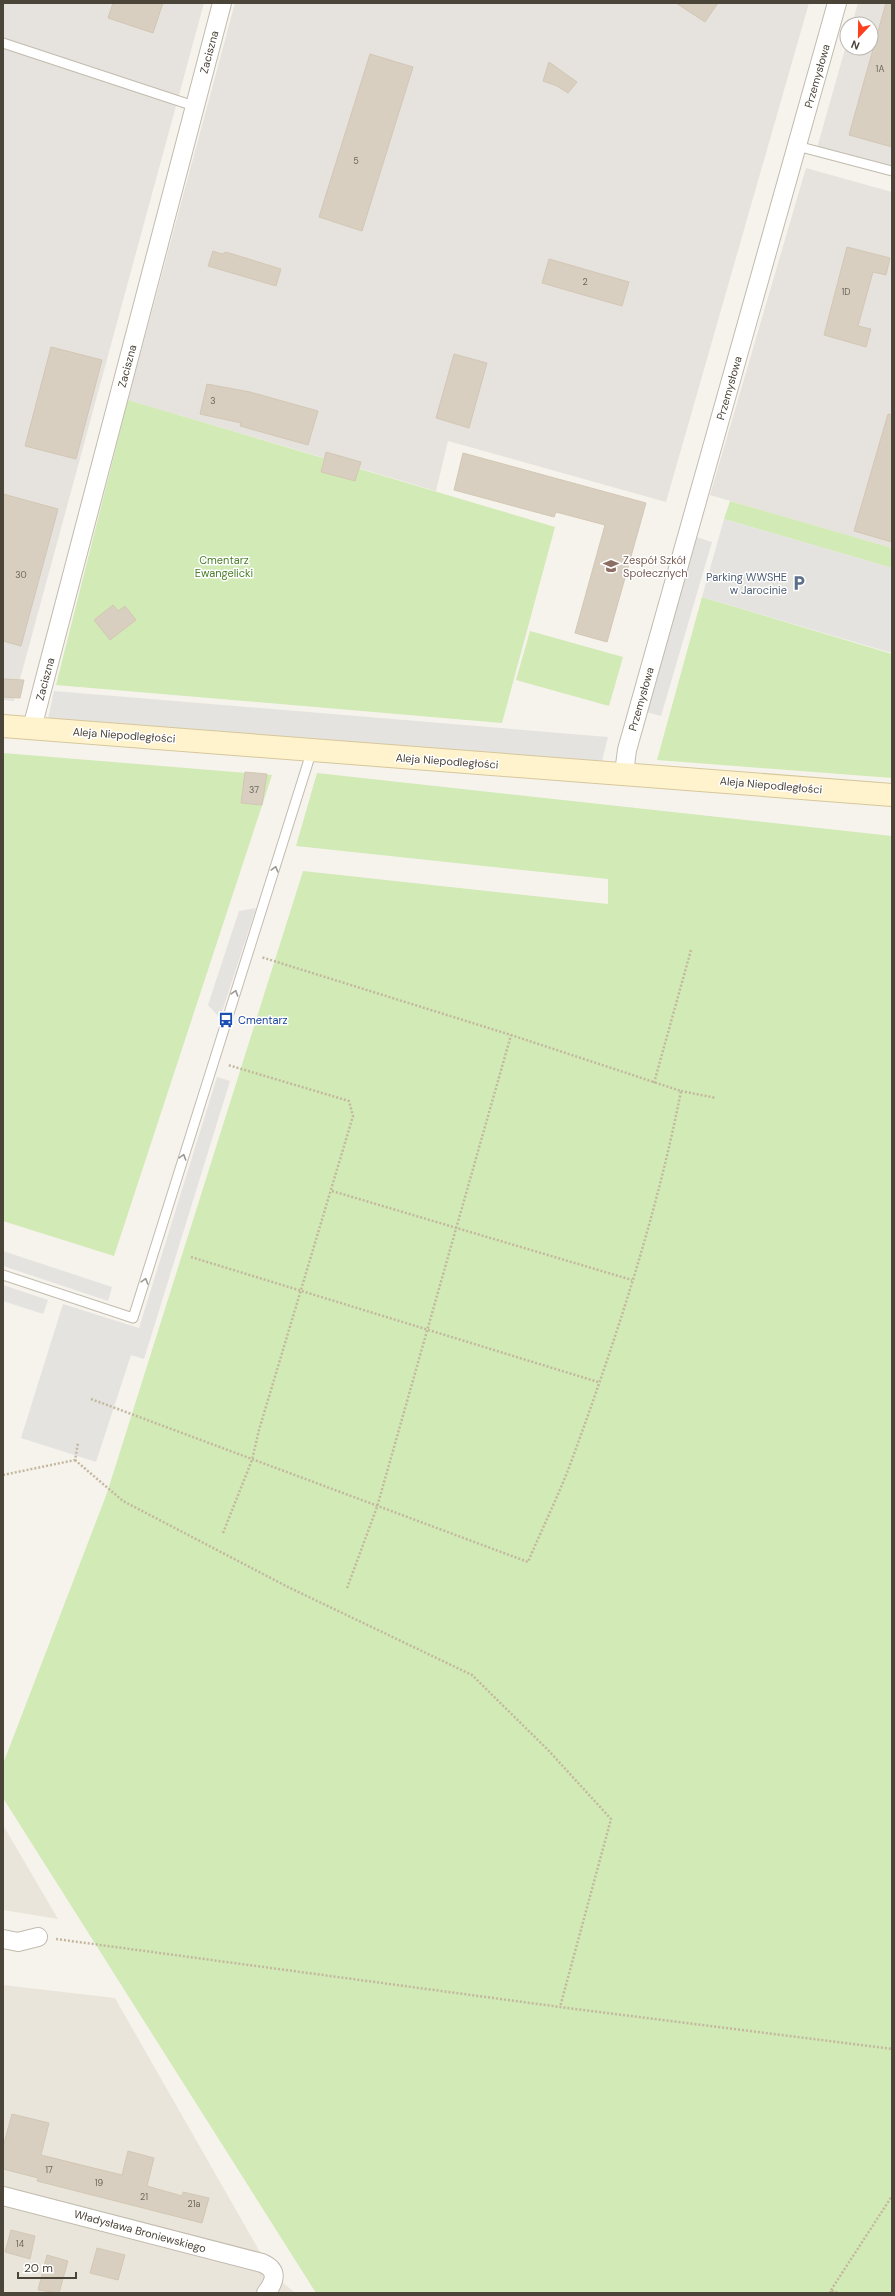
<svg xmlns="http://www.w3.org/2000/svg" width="895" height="2296" font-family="'DM Sans',sans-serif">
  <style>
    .residential { fill: #eae5da }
    .industrial { fill: #e6e2dd }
    .green { fill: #d2eab5 }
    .parking { fill: #e5e3e0 }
    .building { fill: #d8cfc1; stroke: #d3c7b4 }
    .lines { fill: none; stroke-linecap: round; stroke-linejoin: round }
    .service-casing { stroke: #c2bbae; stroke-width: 11 }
    .minor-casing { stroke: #c2bbae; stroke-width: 20 }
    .secondary-casing { stroke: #d6c79b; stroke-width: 24 }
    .path { stroke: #c4b79f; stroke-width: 2.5; stroke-dasharray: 2 2; stroke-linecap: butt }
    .service { stroke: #fff; stroke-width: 9 }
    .minor { stroke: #fff; stroke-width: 18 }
    .secondary { stroke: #fff3cd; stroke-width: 22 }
    .oneway { stroke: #9c9892 }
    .labels { text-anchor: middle; stroke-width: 3; stroke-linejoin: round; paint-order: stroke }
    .number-label { font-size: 9px; fill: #6e675b }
    .street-label { font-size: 11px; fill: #4b4439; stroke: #fff }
    .park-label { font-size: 11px; fill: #4a7f2a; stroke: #fff }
    .education-label { font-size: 11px; fill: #785e54; stroke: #fff; text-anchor: start }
    .service-label { font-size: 11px; fill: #4e5e75; stroke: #fff; text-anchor: end }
    .transit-label { font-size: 11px; fill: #164399; stroke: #fff; text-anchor: start }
  </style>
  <rect width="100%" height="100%" fill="#f6f3ec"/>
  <g class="residential">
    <polygon points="3,1825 58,1919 3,1910"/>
    <polygon points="3,1985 115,1998 272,2273 295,2293 3,2293"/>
  </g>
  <g class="industrial">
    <polygon points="3,3 204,3 14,701 3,700"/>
    <polygon points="235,3 809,3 666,502 448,441 436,491 128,400"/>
    <polygon points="858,3 892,3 892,167 817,148 847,42 847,48 871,48 871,24 852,24"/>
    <polygon points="806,168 892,192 892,548 710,495"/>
  </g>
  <g class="green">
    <polygon points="128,400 555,527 502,723 56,685"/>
    <polygon points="730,501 892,548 892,568 724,519"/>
    <polygon points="702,597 892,654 892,778 657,760"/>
    <polygon points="530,631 623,657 609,706 516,680"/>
    <polygon points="3,753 272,775 114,1256 3,1221"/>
    <polygon points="317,773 892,836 892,2293 316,2293 3,1798 3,1764 107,1493 303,871 608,904 608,879 296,846"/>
  </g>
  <g class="parking">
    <polygon points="724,519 892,568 892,653 702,597"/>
    <polygon points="693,536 712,542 661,716 642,711"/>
    <polygon points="54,691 608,737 602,761 48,719"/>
    <polygon points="256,908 220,1018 208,1005 239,911"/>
    <polygon points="217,1077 230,1081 144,1359 131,1355 96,1462 21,1438 63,1304 139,1328"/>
    <polygon points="3,1251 112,1287 108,1301 3,1266"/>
    <polygon points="3,1285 48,1300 43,1314 3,1301"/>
  </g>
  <g class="building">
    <polygon points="113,3 163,3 153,33 108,18"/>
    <polygon points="676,3 718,3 705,22"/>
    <polygon points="886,3 892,3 892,147 849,135"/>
    <polygon points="370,54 413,67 362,231 319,217"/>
    <polygon points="549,62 577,82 568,93 557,86 543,81"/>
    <polygon points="847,247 890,258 886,275 873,272 858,326 871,329 866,347 824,335"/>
    <polygon points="213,251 222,254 226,252 281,269 276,286 208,266"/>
    <polygon points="549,259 629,282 622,306 542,283"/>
    <polygon points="51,347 102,360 76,459 25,446"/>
    <polygon points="454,354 487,363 469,428 436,418"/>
    <polygon points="207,384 250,392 318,411 308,445 240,426 241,423 200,414"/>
    <polygon points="888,414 892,415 892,542 854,531"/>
    <polygon points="326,452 361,462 355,481 321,472"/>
    <polygon points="463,453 646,503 607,642 575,633 605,525 556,512 554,517 454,490"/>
    <polygon points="3,494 58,509 21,646 3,641"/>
    <polygon points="113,605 118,611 125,606 136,620 110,640 94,620"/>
    <polygon points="3,679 24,680 20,698 3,697"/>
    <polygon points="245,772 267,774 262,805 241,803"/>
    <polygon points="12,2114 49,2123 41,2155 122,2175 128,2151 154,2158 147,2186 182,2196 183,2192 209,2198 202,2223 37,2181 38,2178 3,2169 3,2147"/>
    <polygon points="11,2230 35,2236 30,2259 5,2252"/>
    <polygon points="97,2248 125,2255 118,2280 90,2273"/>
    <polygon points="47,2255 68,2261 59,2293 38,2290"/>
  </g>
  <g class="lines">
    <defs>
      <g id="service">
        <polyline points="3,43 194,106"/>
        <polyline points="797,146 892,171"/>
        <polyline points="3,1275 133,1318 312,750"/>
      </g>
      <g id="minor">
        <polyline points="32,728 222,3"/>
        <polyline points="624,773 627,750 837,3"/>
        <polyline points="3,1939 18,1942 38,1937"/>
        <path d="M 3,2196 L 262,2263 C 278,2270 276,2280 266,2293"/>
      </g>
      <polyline id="secondary" points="3,726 892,795"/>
    </defs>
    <use href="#service" class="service-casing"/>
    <use href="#minor" class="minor-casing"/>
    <use href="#secondary" class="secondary-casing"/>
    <g class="path">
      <polyline points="654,1083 691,950"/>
      <polyline points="681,1091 716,1098"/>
      <polyline points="332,1191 632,1280"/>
      <polyline points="191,1257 598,1382"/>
      <path d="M 91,1399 L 528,1562 C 543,1526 561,1491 574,1454 C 617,1336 657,1214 681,1091 L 511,1035 L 261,957"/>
      <polyline points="75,1460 123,1501 288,1587 472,1675 549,1751 611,1819 560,2007"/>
      <polyline points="3,1475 75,1460 78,1443"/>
      <polyline points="223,1533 252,1460 259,1430 353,1116 349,1101 228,1065"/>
      <polyline points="347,1588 377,1507 511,1035"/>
      <polyline points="56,1939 560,2007 892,2049"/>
      <polyline points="831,2290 892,2196"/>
      <polyline points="830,2293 831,2290 838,2293"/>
    </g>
    <use href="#service" class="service"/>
    <use href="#minor" class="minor"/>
    <use href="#secondary" class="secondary"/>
  </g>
  <defs><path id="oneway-chevron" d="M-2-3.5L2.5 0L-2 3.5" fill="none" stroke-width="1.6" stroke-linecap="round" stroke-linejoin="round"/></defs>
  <g class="oneway">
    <use href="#oneway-chevron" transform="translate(275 869) rotate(-75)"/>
    <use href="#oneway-chevron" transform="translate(235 993) rotate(-72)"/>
    <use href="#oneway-chevron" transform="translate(183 1157) rotate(-73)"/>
    <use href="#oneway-chevron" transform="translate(145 1281) rotate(-73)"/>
  </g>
  <defs>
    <symbol id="school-bare" viewBox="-9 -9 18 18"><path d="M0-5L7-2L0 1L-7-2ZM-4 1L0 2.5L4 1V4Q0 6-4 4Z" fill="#8d6e63" stroke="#fff" stroke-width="2.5" paint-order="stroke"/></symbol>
    <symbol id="parking-bare" viewBox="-9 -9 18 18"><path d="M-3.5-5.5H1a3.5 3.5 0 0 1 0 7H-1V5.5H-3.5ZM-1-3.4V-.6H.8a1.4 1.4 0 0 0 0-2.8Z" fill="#5c6f8a" stroke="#fff" stroke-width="2.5" paint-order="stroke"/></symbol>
    <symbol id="bus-bare" viewBox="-9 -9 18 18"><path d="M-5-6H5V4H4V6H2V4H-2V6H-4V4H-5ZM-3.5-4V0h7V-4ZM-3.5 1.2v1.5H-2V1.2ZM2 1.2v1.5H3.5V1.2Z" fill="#1a4fb4" stroke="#fff" stroke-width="2.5" paint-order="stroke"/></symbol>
  </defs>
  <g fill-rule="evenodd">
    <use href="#school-bare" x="600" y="555" width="22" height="22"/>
    <use href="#parking-bare" x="788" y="572" width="22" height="22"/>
    <use href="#bus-bare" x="215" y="1009" width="22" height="22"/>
  </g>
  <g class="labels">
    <g class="number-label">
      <text x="880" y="72">1A</text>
      <text x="356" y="164">5</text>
      <text x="585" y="285">2</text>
      <text x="846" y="295">1D</text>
      <text x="213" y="404">3</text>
      <text x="21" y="578">30</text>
      <text x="254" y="793">37</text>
      <text x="49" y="2173">17</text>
      <text x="99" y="2186">19</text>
      <text x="144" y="2200">21</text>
      <text x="194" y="2207">21a</text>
      <text x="20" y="2247">14</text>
    </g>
    <g class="street-label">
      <text transform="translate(209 52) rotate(-75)" y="4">Zaciszna</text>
      <text transform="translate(817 76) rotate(-74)" y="4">Przemysłowa</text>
      <text transform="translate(127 366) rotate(-75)" y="4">Zaciszna</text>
      <text transform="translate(729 388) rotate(-74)" y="4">Przemysłowa</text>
      <text transform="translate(45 679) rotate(-75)" y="4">Zaciszna</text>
      <text transform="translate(641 699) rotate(-74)" y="4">Przemysłowa</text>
      <text transform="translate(124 735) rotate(4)" y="4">Aleja Niepodległości</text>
      <text transform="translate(447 761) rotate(4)" y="4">Aleja Niepodległości</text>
      <text transform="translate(771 785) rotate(5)" y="4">Aleja Niepodległości</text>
      <text transform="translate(140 2231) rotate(15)" y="4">Władysława Broniewskiego</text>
    </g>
    <g class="park-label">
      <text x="224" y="564">Cmentarz<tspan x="224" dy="13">Ewangelicki</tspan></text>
    </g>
    <g class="education-label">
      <text x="623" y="564">Zespół Szkół<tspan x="623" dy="13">Społecznych</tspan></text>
    </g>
    <g class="service-label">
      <text x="787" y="581">Parking WWSHE<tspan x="787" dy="13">w Jarocinie</tspan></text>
    </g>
    <g class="transit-label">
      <text x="238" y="1024">Cmentarz</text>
    </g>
  </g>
  <rect width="895" height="2296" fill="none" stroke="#4b4439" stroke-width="8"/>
  <g transform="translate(859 36) rotate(202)"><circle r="19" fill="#ffffff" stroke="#b7b4b0"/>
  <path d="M0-3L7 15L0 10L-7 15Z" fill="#fc3f1d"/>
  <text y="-6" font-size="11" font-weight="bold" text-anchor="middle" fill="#4b4439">N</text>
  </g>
  <path d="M18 2272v6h58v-6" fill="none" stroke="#4b4439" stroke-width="2"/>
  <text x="24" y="2272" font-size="12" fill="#4b4439" stroke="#ffffff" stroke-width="3" paint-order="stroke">20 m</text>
</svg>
